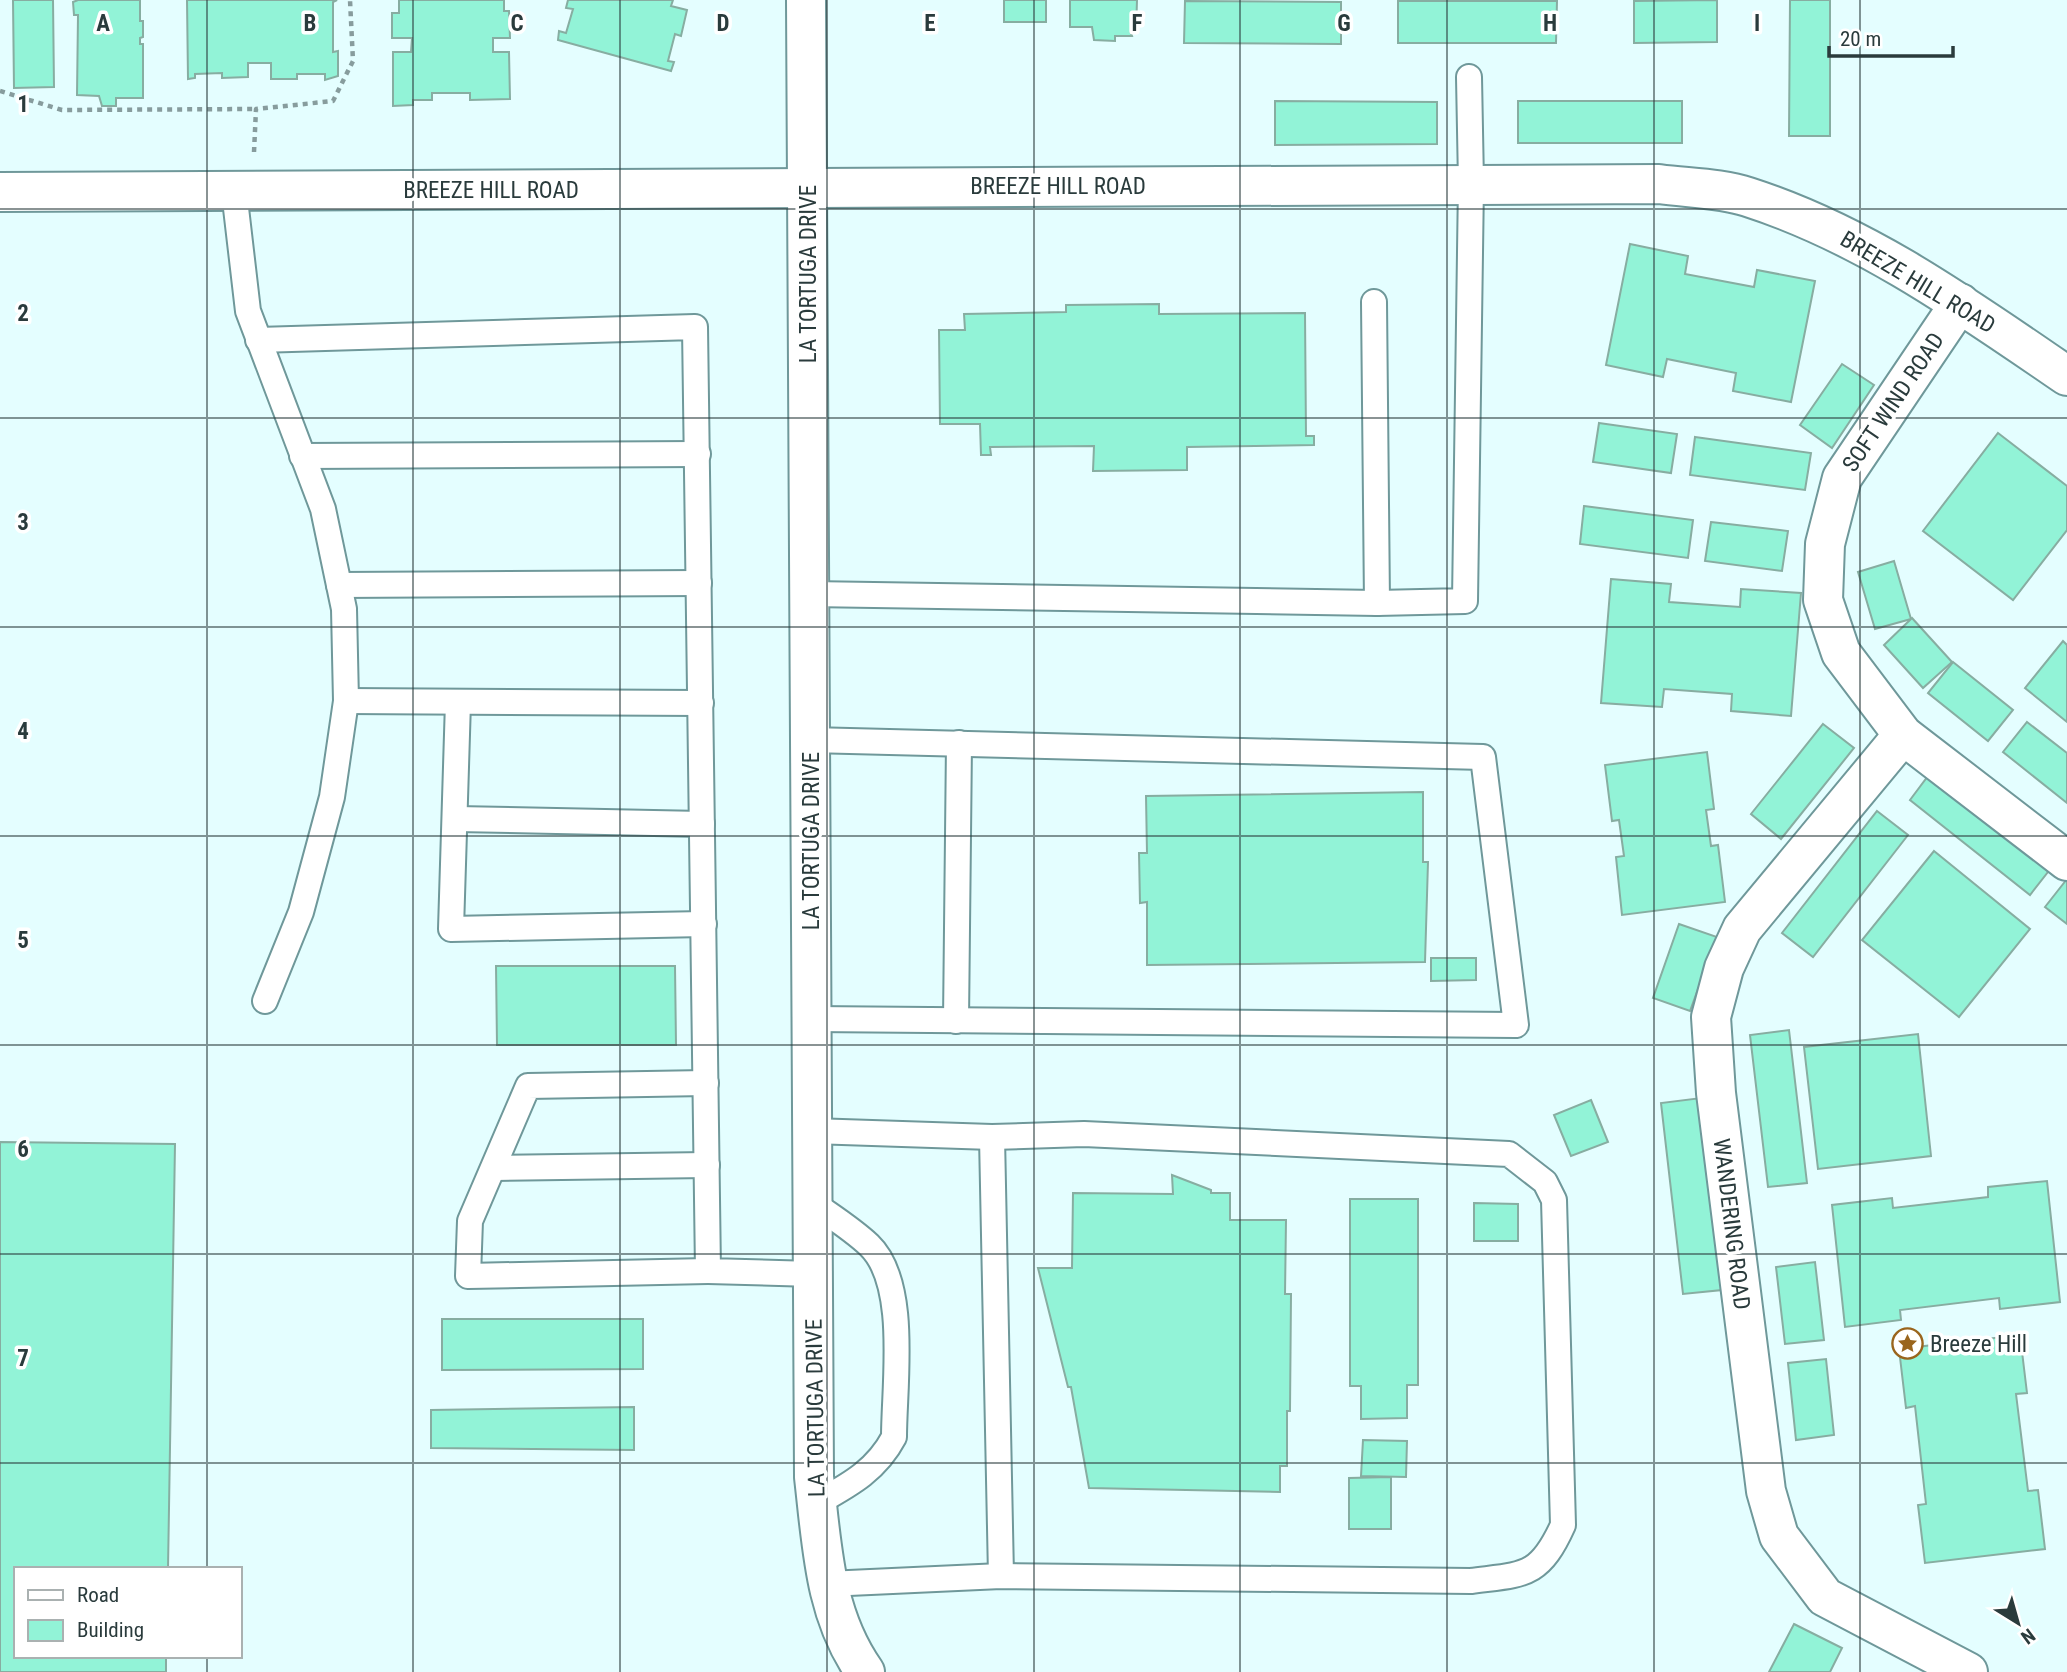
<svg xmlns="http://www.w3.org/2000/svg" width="2067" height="1672" font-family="'Roboto Condensed',sans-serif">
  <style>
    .building { fill: #92f3d7; stroke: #87ada1; stroke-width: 2 }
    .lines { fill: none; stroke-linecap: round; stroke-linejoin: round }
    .service-casing { stroke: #6f989a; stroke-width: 28 }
    .minor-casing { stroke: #6f989a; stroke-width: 42 }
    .tertiary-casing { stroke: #6f989a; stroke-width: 42 }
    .path { stroke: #879c9d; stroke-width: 4.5; stroke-dasharray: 5 5; stroke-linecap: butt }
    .service { stroke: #fff; stroke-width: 24 }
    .minor { stroke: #fff; stroke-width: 38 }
    .tertiary { stroke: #fff; stroke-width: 38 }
    .grid { fill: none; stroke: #2a3b3c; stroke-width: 2; stroke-opacity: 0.55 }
    .labels { text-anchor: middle; stroke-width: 7; stroke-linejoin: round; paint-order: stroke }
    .street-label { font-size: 23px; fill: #2a3b3c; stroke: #fff }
    .poi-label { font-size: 23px; fill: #2a3b3c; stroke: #fff; text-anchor: start }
    .grid-label { font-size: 23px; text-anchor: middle; font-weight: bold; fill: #2a3b3c; stroke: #fff; stroke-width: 7; stroke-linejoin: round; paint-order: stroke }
  </style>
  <rect width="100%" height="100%" fill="#e4feff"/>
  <g class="building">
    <polygon points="13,0 53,0 54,87 14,88"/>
    <polygon points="78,0 140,0 140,21 143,21 143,37 140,38 140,44 143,44 143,98 116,98 116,106 102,106 99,96 77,95 78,15 74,15 73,2"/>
    <polygon points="187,0 337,0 333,2 333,52 338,51 338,76 325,80 325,74 297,74 297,79 271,79 271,63 248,63 248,77 222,78 222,73 195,74 195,78 188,79"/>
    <polygon points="399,0 504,0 504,11 509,11 510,38 493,38 493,52 509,52 510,99 470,100 470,93 432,93 432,100 413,100 413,105 393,106 393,52 411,52 412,38 392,38 392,13 399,13"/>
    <polygon points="568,0 673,0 671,6 687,10 681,36 675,34 668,61 674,62 671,71 558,40 559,31 566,33 573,9 566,8"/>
    <rect x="1004" y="0" width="42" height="22"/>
    <polygon points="1070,0 1137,0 1136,33 1131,33 1132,36 1115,36 1115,41 1094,40 1092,27 1070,27"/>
    <polygon points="1717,0 1717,42 1634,43 1634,1"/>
    <polygon points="1790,0 1830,0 1830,136 1789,136"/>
    <polygon points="1185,1 1341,2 1341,44 1184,43"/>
    <polygon points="1398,1 1557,1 1556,43 1398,43"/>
    <polygon points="1275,101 1437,102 1437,144 1275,145"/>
    <rect x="1518" y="101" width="164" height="42"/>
    <polygon points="1630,244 1688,256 1685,274 1754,287 1757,270 1815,281 1791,402 1733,391 1736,373 1667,359 1663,377 1606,365"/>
    <polygon points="1159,304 1159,314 1305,313 1306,436 1314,436 1314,445 1187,447 1187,470 1093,471 1094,446 990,447 991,455 981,455 980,424 940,424 939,330 965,330 964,314 1066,312 1066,305"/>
    <polygon points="1842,364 1874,385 1832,448 1800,425"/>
    <polygon points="1599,423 1677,434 1671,473 1593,462"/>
    <polygon points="1998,433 2067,486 2067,530 2013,600 1923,531"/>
    <polygon points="1695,437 1811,453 1805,490 1690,475"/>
    <polygon points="1584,506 1693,520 1688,558 1580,544"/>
    <polygon points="1711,522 1788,531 1782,571 1705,561"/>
    <polygon points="1894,561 1911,619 1875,629 1858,572"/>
    <polygon points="1611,579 1671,584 1669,602 1740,607 1741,589 1801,593 1791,716 1731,711 1732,694 1664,689 1662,707 1601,703"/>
    <polygon points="1912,618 1952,662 1923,688 1884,645"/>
    <polygon points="2063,641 2067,645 2067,722 2025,688"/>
    <polygon points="1953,662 2013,710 1988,741 1928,693"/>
    <polygon points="2027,722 2067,753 2067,803 2003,752"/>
    <polygon points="1823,724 1854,748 1781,839 1751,814"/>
    <polygon points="1707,752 1714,809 1706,810 1711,846 1718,845 1725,902 1622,915 1616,857 1624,856 1619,820 1612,821 1605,765"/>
    <polygon points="1934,768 2055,863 2030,895 1910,800"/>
    <polygon points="1423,792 1423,862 1428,862 1425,962 1147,965 1147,902 1140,903 1139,853 1147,853 1146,796"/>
    <polygon points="1877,811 1908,835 1813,957 1782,933"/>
    <polygon points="1934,851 2030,929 1959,1017 1862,940"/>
    <polygon points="2067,879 2067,924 2045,907"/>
    <polygon points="1679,924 1717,937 1690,1011 1653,998"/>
    <polygon points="1431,958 1476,958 1476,980 1431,981"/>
    <polygon points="496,966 675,966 676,1045 497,1045"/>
    <polygon points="1789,1030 1807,1183 1768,1187 1750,1035"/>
    <polygon points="1918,1034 1931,1156 1818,1169 1804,1047"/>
    <polygon points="1701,1098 1722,1290 1683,1294 1661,1103"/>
    <polygon points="1591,1100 1608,1142 1571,1156 1554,1115"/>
    <polygon points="0,1142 175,1144 168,1569 16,1569 16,1656 166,1656 166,1672 0,1672"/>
    <polygon points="1172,1175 1211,1190 1211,1193 1230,1193 1230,1220 1286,1220 1285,1294 1291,1294 1290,1411 1287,1411 1287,1466 1280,1466 1280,1492 1089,1488 1071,1387 1068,1387 1038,1268 1072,1268 1073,1193 1173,1194"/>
    <polygon points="2047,1181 2060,1302 2000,1309 1999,1298 1900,1310 1901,1320 1845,1327 1832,1205 1892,1198 1893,1208 1988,1197 1988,1187"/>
    <polygon points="1350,1199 1418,1199 1418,1385 1407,1385 1407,1418 1361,1419 1361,1386 1350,1386"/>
    <polygon points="1474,1203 1518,1204 1518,1241 1474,1241"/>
    <polygon points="1815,1262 1824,1340 1785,1344 1776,1267"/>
    <polygon points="442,1319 643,1319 643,1369 442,1370"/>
    <polygon points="2020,1335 2027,1393 2016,1394 2028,1491 2038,1490 2045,1549 1925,1563 1918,1505 1926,1504 1915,1406 1906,1408 1899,1349"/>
    <polygon points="1826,1359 1834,1435 1796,1440 1788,1363"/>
    <polygon points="634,1407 634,1450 431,1448 431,1410"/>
    <polygon points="1363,1440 1407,1441 1406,1477 1361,1476"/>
    <polygon points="1391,1477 1391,1529 1349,1529 1349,1478"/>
    <polygon points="1794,1624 1842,1648 1830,1672 1769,1672"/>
  </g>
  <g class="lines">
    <defs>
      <g id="service">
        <polyline points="234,191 248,311 323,509 344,609 346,701 332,797 301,912 265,1001"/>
        <polyline points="1374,302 1377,603"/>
        <polyline points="258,340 695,327 708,1271 813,1274"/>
        <polyline points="302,456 698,454"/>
        <polyline points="339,585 699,583"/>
        <polyline points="810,594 1377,603 1465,601 1471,183 1469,77"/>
        <polyline points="346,701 701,703"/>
        <polyline points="458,702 451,929 704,924"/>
        <polyline points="810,740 1483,757 1516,1025 812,1019"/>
        <polyline points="456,819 702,824"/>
        <polyline points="956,1021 959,743"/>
        <polyline points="706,1083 528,1086 470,1221 468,1276 708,1271"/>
        <path d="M 812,1131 L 992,1137 L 1084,1134 L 1509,1154 L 1545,1182 L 1554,1200 L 1563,1525 C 1539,1578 1524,1574 1471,1581 L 1001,1576 L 827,1584"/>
        <polyline points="992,1137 1001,1576"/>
        <polyline points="495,1168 707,1165"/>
        <path d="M 813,1203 C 831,1216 852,1229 869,1245 C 909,1283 894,1384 894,1437 C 876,1471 849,1485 817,1503"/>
      </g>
      <g id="minor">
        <polyline points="1960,303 1842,478 1825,544 1823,600 1841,653 1903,735 2067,861"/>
        <polyline points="1903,735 1742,929 1724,968 1711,1017 1716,1093 1766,1491 1779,1536 1825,1597 1968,1672"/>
      </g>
      <g id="tertiary">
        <path d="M 806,0 L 814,1477 C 822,1546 824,1614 865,1672"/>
        <path d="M 0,192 L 1659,184 C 1688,188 1721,188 1748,197 C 1866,235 1966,307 2067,376"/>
      </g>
    </defs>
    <use href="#service" class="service-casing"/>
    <use href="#minor" class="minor-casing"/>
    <use href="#tertiary" class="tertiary-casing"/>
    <g class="path">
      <polyline points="0,91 62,110 256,109"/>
      <polyline points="254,152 256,109 333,101 353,61 350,0"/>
    </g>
    <use href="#service" class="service"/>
    <use href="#minor" class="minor"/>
    <use href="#tertiary" class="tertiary"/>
  </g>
  <path class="grid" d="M 207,0 L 207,1569M 413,0 L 413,1672M 620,0 L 620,1672M 827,0 L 827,1672M 1034,0 L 1034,1672M 1240,0 L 1240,1672M 1447,0 L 1447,1672M 1654,0 L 1654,1672M 1860,0 L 1860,1672M 0,209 L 2067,209M 0,418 L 2067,418M 0,627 L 2067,627M 0,836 L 2067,836M 0,1045 L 2067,1045M 0,1254 L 2067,1254M 0,1463 L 2067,1463M 207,1656 L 207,1672"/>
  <defs>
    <symbol id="sight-ring" viewBox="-11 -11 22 22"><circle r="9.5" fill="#fff" stroke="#9a651d" stroke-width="1.5"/><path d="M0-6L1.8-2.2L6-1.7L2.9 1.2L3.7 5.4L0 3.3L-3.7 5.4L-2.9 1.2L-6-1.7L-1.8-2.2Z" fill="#9a651d"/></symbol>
  </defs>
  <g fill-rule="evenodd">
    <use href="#sight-ring" x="1890" y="1326" width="35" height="35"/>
  </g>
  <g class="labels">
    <g class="street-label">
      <text x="1058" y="194">BREEZE HILL ROAD</text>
      <text x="491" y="198">BREEZE HILL ROAD</text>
      <text transform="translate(808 274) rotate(-90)" y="8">LA TORTUGA DRIVE</text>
      <text transform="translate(1918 282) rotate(31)" y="8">BREEZE HILL ROAD</text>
      <text transform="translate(1893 402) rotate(-56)" y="8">SOFT WIND ROAD</text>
      <text transform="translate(811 841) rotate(-90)" y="8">LA TORTUGA DRIVE</text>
      <text transform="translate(1732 1224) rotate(83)" y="8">WANDERING ROAD</text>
      <text transform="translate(815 1408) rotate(-91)" y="8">LA TORTUGA DRIVE</text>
    </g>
    <g class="poi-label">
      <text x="1930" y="1352">Breeze Hill</text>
    </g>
  </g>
  <g class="grid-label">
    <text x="103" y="31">A</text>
    <text x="310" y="31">B</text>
    <text x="517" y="31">C</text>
    <text x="723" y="31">D</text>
    <text x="930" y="31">E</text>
    <text x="1137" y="31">F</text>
    <text x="1344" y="31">G</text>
    <text x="1550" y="31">H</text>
    <text x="1757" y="31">I</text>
    <text x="23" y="112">1</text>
    <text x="23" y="321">2</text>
    <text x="23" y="530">3</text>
    <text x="23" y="739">4</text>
    <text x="23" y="948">5</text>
    <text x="23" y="1157">6</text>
    <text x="23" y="1366">7</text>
  </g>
  <rect x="14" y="1567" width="228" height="91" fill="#ffffff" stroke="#aab1b1" stroke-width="2"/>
  <rect x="28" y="1590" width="35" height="10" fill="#ffffff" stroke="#aab1b1" stroke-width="2"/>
  <text x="77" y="1602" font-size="21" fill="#2a3b3c">Road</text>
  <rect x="28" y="1620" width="35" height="21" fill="#92f3d7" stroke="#aab1b1" stroke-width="2"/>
  <text x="77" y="1637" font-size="21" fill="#2a3b3c">Building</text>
  <g transform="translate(2018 1623) rotate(143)" stroke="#ffffff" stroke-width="5" paint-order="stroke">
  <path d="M0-5L12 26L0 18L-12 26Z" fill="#2a3b3c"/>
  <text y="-10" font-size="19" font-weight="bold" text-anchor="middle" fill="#2a3b3c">N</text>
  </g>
  <path d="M1829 46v10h124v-10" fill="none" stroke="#2a3b3c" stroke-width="3.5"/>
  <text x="1840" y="46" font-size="21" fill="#2a3b3c" stroke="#ffffff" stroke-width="5" paint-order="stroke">20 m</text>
</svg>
